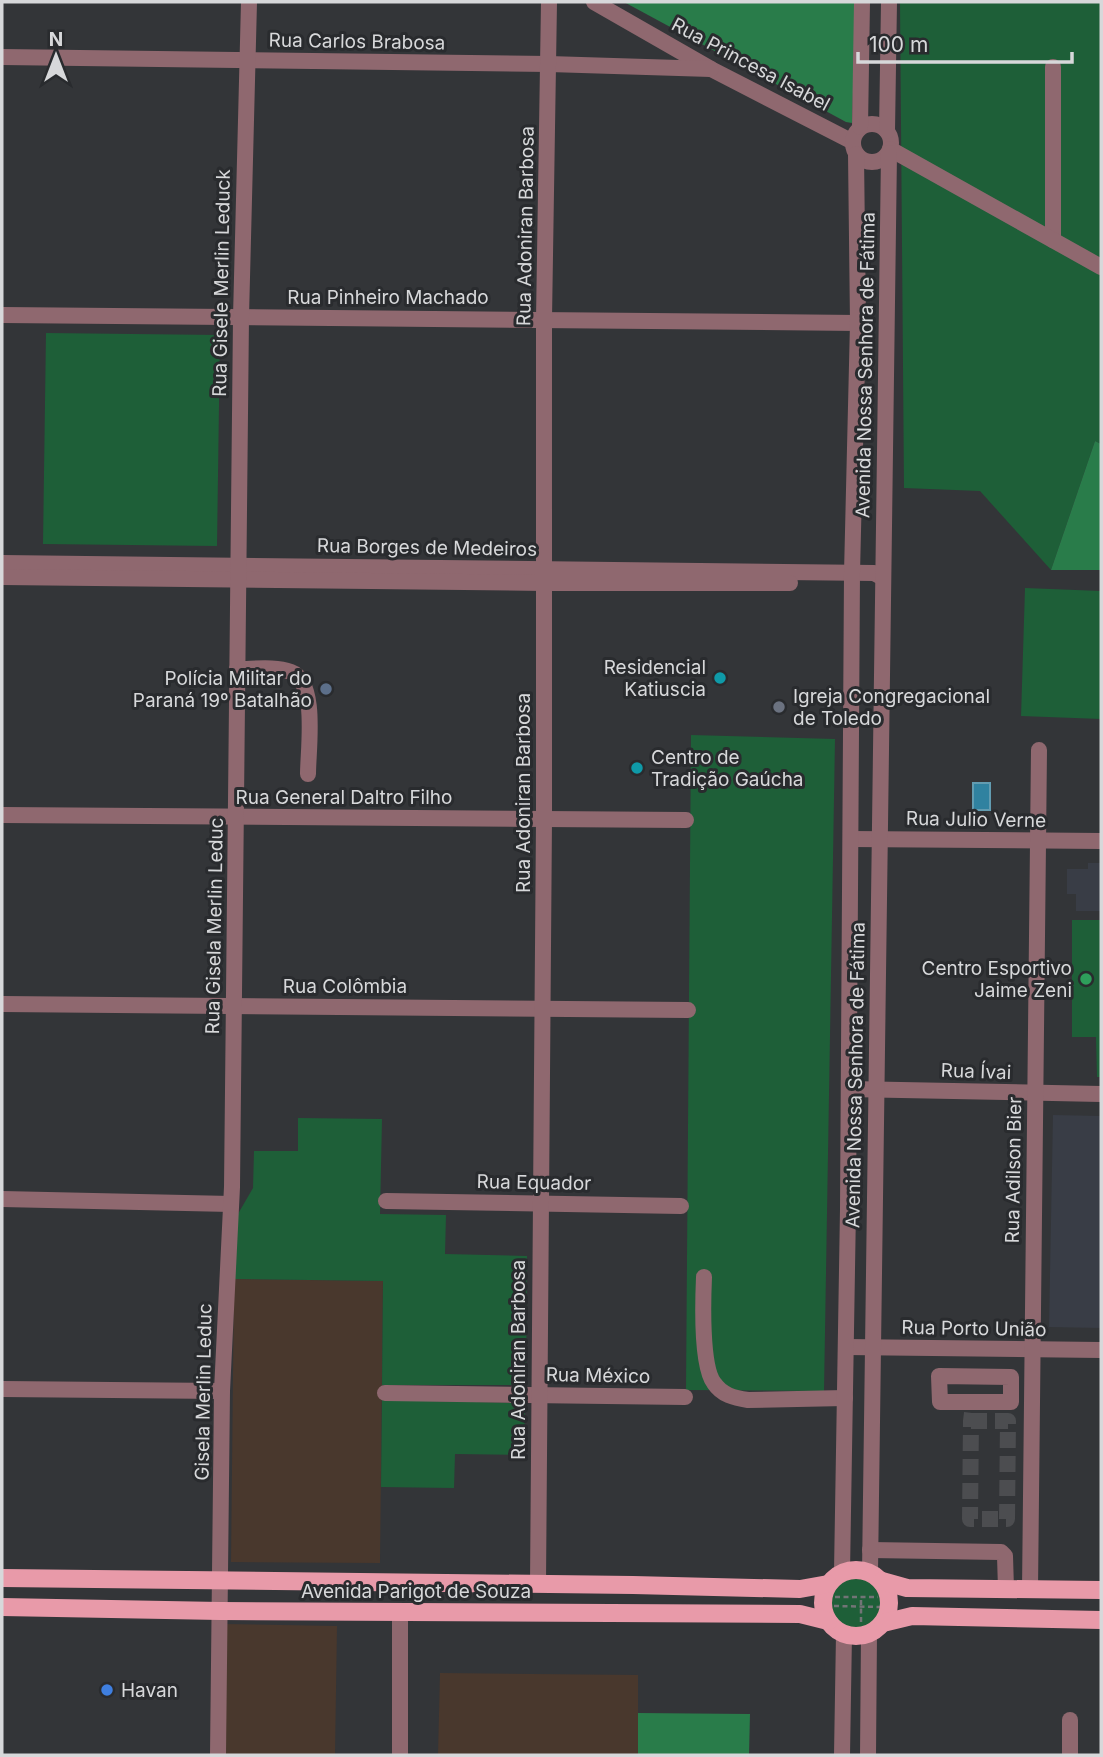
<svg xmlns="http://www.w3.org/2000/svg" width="1103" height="1757" font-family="Inter,sans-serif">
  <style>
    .industrial { fill: #49382d }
    .built { fill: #393d46 }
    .green { fill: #1e5f38 }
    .forest { fill: #297c4a }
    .water { fill: #3082a0; stroke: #629cb1; stroke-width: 2 }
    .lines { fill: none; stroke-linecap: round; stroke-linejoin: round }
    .minor-tunnel { stroke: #4c4d50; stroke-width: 16; stroke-dasharray: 16 8; stroke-linecap: butt }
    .path { stroke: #727476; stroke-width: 2.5; stroke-dasharray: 5 3.5; stroke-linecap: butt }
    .minor { stroke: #8f686f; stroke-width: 16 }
    .major { stroke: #e89aa9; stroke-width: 18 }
    .culture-dot { fill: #0f9aa8; stroke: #292b2e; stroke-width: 2.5 }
    .service-dot { fill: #5c6f8a; stroke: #292b2e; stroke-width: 2.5 }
    .worship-dot { fill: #6b7280; stroke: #292b2e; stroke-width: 2.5 }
    .leisure-dot { fill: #2e9e5b; stroke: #292b2e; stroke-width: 2.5 }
    .shop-dot { fill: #3f7fe0; stroke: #292b2e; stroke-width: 2.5 }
    .labels { text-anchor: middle; stroke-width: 6; stroke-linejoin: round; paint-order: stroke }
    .street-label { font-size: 19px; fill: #d7d8da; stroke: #292b2e }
    .poi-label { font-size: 19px; fill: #d7d8da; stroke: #292b2e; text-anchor: end }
  </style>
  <rect width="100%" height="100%" fill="#333538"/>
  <g class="industrial">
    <polygon points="234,1279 383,1281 380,1563 231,1562"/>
    <polygon points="221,1624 337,1626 335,1755 218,1755"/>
    <polygon points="440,1673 638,1675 638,1755 438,1755"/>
  </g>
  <g class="built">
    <polygon points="1088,863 1101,863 1101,911 1076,911 1076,894 1067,894 1067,869 1088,869"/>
    <polygon points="1053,1115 1101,1116 1101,1328 1049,1327"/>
  </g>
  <g class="green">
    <polygon points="900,2 1101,2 1101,444 1095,441 1051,570 980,491 904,488"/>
    <polygon points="46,333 220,335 217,546 43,544"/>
    <polygon points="1025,588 1101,591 1101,719 1021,716"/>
    <polygon points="691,735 835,739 824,1391 686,1390"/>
    <polygon points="1072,920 1101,920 1101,1077 1097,1077 1096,1037 1072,1037"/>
    <polygon points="298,1118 382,1119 380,1214 446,1215 445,1254 527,1256 526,1385 382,1385 383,1281 234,1279 235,1219 253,1188 254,1151 298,1151"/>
    <polygon points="382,1400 525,1403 524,1455 455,1454 454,1488 381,1487"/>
    <circle cx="856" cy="1603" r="27"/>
  </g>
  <g class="forest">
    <polygon points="624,2 856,2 852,123 846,122"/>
    <polygon points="1095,441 1101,444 1101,570 1051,570"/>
    <polygon points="638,1713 750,1714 749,1755 638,1755"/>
  </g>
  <rect class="water" x="973" y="783" width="17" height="27"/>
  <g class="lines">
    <polyline class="minor-tunnel" points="971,1421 1008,1421 1007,1519 970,1519 971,1421 972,1413"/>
    <g class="path">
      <polyline points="835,1597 878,1597"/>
      <polyline points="834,1606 880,1607"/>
      <polyline points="861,1622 861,1598"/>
    </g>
    <g class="minor">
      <polyline points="594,2 711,69 853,142"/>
      <polyline points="2,57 549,64 711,69"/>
      <polyline points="1053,67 1053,240"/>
      <circle cx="872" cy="143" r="19"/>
      <polyline points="860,127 862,2"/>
      <polyline points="887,131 889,2"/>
      <polyline points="890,149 1101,267"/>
      <polyline points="2,315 858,323"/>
      <polyline points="2,563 874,573 883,578"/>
      <polyline points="2,577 545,583 790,583"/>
      <path d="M 237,669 C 255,669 275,666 291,672 C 318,682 308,749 308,774"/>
      <polyline points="2,815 686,820"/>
      <polyline points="851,839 1101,841"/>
      <polyline points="2,1004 688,1010"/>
      <polyline points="849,1089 1101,1094"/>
      <polyline points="2,1199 231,1204"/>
      <polyline points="386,1201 681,1206"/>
      <path d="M 704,1277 C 703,1300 701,1366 714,1383 C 722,1395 734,1398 748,1400 L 845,1398"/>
      <polyline points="846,1347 1101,1350"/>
      <polygon points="939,1376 1011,1377 1011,1402 940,1402"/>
      <polyline points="2,1389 222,1391"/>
      <polyline points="385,1393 685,1397"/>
      <polyline points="870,1550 1001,1552 1005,1556 1006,1589"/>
      <polyline points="842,1572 848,1209 852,573 858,323 856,154"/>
      <polyline points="870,1572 889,153"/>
      <polyline points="538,1584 544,819 544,319 549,2"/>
      <polyline points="1030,1590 1039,750"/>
      <polyline points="1070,1720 1070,1755"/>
      <polyline points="218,1755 222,1391 232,1187 241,317 249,2"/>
      <polyline points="400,1755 400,1612"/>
      <polyline points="842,1755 844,1634"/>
      <polyline points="868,1755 869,1634"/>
    </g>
    <g class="major">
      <circle cx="856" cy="1603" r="33"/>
      <polyline points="2,1578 633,1585 800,1589 828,1584"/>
      <polyline points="882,1581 907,1588 1101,1590"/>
      <polyline points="2,1607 220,1611 800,1614 828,1621"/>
      <polyline points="883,1623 912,1616 1101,1620"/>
    </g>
  </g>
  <g class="culture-dot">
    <circle cx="720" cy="678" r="7"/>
    <circle cx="637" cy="768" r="7"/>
  </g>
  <circle class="service-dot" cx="326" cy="689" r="7"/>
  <circle class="worship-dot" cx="779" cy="707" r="7"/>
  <circle class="leisure-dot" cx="1086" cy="979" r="7"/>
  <circle class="shop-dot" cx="107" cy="1690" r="7"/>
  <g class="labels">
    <g class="street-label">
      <text transform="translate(357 41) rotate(1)" y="7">Rua Carlos Brabosa</text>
      <text transform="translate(751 64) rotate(28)" y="7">Rua Princesa Isabel</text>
      <text transform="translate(525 226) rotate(-89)" y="7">Rua Adoniran Barbosa</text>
      <text transform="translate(221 283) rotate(-89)" y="7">Rua Gisele Merlin Leduck</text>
      <text x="388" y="304">Rua Pinheiro Machado</text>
      <text transform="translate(865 365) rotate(-89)" y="7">Avenida Nossa Senhora de Fátima</text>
      <text transform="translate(427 547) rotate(1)" y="7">Rua Borges de Medeiros</text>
      <text transform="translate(523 793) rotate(-90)" y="7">Rua Adoniran Barbosa</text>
      <text x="344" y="804">Rua General Daltro Filho</text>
      <text transform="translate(976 819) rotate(1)" y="7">Rua Julio Verne</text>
      <text transform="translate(214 926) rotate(-89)" y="7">Rua Gisela Merlin Leduc</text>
      <text x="345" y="993">Rua Colômbia</text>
      <text transform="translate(976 1071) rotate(2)" y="7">Rua Ívai</text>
      <text transform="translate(855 1075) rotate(-89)" y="7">Avenida Nossa Senhora de Fátima</text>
      <text transform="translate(1013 1170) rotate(-89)" y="7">Rua Adilson Bier</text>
      <text transform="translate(534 1182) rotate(1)" y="7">Rua Equador</text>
      <text transform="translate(974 1328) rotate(1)" y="7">Rua Porto União</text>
      <text transform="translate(518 1360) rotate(-90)" y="7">Rua Adoniran Barbosa</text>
      <text transform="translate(598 1375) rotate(1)" y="7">Rua México</text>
      <text transform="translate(203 1392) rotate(-89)" y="7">Gisela Merlin Leduc</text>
      <text x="416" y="1598">Avenida Parigot de Souza</text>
    </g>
    <g class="poi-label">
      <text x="706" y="674">Residencial<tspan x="706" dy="22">Katiuscia</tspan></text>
      <text x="312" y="685">Polícia Militar do<tspan x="312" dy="22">Paraná 19º Batalhão</tspan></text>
      <text x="793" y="703" text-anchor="start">Igreja Congregacional<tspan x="793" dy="22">de Toledo</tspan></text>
      <text x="651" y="764" text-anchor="start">Centro de<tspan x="651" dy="22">Tradição Gaúcha</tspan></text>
      <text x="1072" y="975">Centro Esportivo<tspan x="1072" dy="22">Jaime Zeni</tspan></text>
      <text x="121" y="1697" text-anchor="start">Havan</text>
    </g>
  </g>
  <rect width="1103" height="1757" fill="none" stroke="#d7d8da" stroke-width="7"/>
  <g transform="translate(56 56)" stroke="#292b2e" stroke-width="5" paint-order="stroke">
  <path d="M0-5L12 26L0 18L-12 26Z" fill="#d7d8da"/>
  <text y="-10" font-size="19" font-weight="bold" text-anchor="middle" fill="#d7d8da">N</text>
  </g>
  <path d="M858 52v10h214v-10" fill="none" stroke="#d7d8da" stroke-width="3.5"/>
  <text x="869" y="52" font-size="21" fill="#d7d8da" stroke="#292b2e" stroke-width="5" paint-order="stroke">100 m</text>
</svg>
